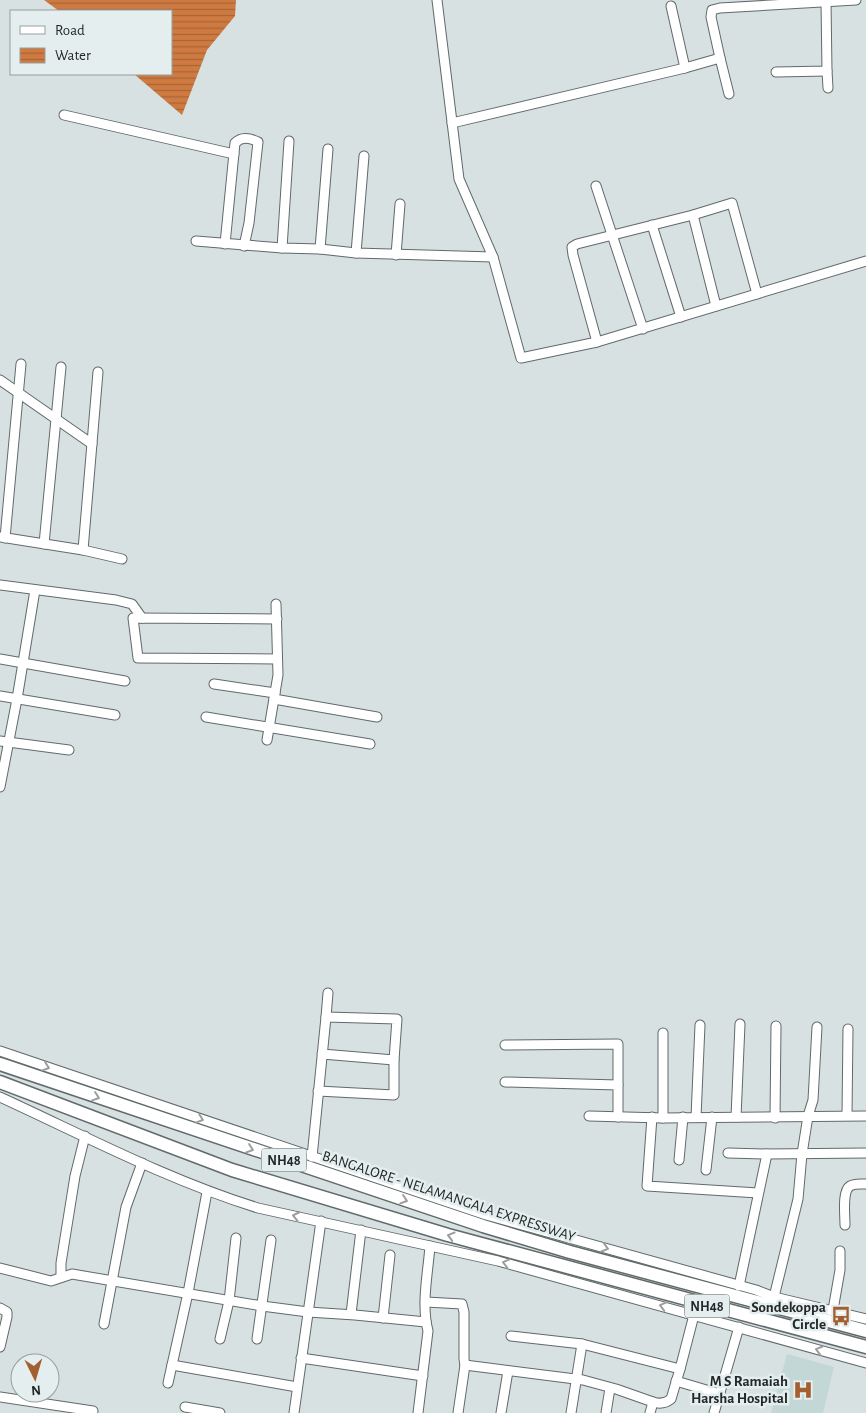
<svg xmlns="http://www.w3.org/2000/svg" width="866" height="1413" font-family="'Alegreya Sans',sans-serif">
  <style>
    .built { fill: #c4d7d7 }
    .water { fill: url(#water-rules) }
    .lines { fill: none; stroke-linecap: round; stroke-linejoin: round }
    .minor-casing { stroke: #616a6a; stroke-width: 11 }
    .highway-casing { stroke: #616a6a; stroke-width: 15 }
    .minor { stroke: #fff; stroke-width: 9 }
    .highway { stroke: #fff; stroke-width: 12 }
    .oneway { stroke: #9c9e9e }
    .labels { text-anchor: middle; stroke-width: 5; stroke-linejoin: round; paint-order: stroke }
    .shield { fill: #e4eeee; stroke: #5e6363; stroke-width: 1 }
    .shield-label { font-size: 14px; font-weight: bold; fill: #242828 }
    .street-label { font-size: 15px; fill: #242828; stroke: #e4eeee }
    .poi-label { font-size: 15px; font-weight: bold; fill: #242828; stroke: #e4eeee; text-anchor: end }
  </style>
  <defs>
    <pattern id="water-rules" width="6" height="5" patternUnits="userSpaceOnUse" patternTransform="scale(1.25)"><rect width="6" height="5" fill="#cf7a41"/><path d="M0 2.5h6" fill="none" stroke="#a86436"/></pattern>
  </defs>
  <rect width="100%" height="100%" fill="#d7e1e1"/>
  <polygon class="built" points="787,1354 834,1367 823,1413 771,1413"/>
  <polygon class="water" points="44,0 236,0 235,16 207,50 182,115 134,74 171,74 171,11 59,11"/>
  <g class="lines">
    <defs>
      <g id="minor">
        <polyline points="437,0 459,179 493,257 521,358 597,342 866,261"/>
        <polyline points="671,6 685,68"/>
        <polyline points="720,58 729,94"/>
        <polyline points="827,71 828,88"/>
        <polyline points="776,72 827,71 826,2"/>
        <polyline points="64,115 234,154"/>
        <polyline points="452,123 685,68 720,58 711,17 712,10 720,8 856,0"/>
        <polyline points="596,186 643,329"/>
        <polyline points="693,215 716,306"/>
        <polyline points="652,225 681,317"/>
        <polyline points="196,241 282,248 320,249 356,253 493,257"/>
        <path d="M 225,244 L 235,143 C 242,136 250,138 258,142 L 249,223 L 244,246"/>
        <polyline points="282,248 289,141"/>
        <polyline points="320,249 328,149"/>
        <polyline points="356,253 364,156"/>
        <polyline points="396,255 400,204"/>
        <polyline points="597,342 573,255 572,247 577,244 693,215 732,203 757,294"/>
        <polyline points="0,380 92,444"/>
        <polyline points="0,537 83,550 122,559"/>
        <polyline points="5,538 21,364"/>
        <polyline points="44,544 61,367"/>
        <polyline points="83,550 98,372"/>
        <polyline points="0,585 116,600 132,604 142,618"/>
        <polyline points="277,619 133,618 138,658 277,659"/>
        <polyline points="0,659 125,681"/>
        <polyline points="214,684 275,693"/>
        <polyline points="0,696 115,715"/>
        <polyline points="274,699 377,717"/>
        <polyline points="206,717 370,744"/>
        <polyline points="267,740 278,675 276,604"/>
        <polyline points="0,741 69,750"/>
        <polyline points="0,787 17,699 35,590"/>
        <polyline points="326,1017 328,993"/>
        <polyline points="663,1033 663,1118"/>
        <polyline points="505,1045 618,1044 618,1085"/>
        <polyline points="0,1051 486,1215 756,1290 774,1297 866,1319"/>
        <polyline points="505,1082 618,1085 618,1117"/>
        <polyline points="318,1091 394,1095 394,1060"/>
        <path d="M 0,1097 C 85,1136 168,1180 258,1208 L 498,1261 L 866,1363"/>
        <polyline points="847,1115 848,1029"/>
        <polyline points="589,1116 663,1118 866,1116"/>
        <polyline points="652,1117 647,1186 758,1193"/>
        <polyline points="696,1117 700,1025"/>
        <polyline points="736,1117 740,1024"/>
        <polyline points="775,1118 776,1026"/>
        <polyline points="728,1153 767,1154 739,1286"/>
        <polyline points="767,1154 866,1153"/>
        <polyline points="312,1157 326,1017 397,1019 394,1060 322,1054"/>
        <polyline points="679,1160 683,1117"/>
        <polyline points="706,1170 712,1117"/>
        <path d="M 845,1225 C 845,1215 842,1191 850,1186 C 855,1183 861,1184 866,1184"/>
        <polyline points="0,1268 51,1281 72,1274 262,1306 308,1312 355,1315 426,1322"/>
        <polyline points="61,1277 61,1263 75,1176 85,1136"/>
        <polyline points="774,1297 798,1199 802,1154 808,1116 813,1100 817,1027"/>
        <polyline points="426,1302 462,1304 464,1312 464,1359 465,1365 458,1413"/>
        <polyline points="0,1308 7,1312 7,1317 0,1347"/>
        <polyline points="833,1310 840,1270 840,1251"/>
        <polyline points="351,1314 361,1230"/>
        <polyline points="383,1318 390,1255"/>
        <polyline points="104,1324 126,1207 142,1163"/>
        <polyline points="511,1336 582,1344 680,1369 694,1315"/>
        <polyline points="220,1339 229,1301 236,1238"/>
        <polyline points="257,1339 271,1240"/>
        <polyline points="301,1358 423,1376"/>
        <polyline points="172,1365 297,1387"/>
        <polyline points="465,1365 583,1380 616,1389 653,1402 650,1413"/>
        <polyline points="676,1381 720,1394"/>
        <polyline points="168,1383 188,1293 207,1192"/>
        <polyline points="0,1397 93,1411"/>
        <path d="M 653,1402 C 659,1404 666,1403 671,1399 L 680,1369"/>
        <polyline points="185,1407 220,1413"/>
        <polyline points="294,1413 321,1221"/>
        <path d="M 418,1413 L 428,1331 C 421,1304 428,1273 430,1246"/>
        <polyline points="501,1413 508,1371"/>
        <polyline points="571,1413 582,1344"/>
        <polyline points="606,1413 610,1388"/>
        <polyline points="714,1413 739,1327"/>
      </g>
      <g id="highway">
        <polyline points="0,1064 483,1226 570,1252 866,1331"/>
        <polyline points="0,1082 232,1170 448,1235 866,1347"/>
      </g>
    </defs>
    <use href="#minor" class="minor-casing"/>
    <use href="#highway" class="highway-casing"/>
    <use href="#minor" class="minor"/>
    <use href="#highway" class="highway"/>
  </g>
  <defs><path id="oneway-chevron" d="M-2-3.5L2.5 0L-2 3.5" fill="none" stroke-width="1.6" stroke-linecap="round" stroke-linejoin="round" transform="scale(1.25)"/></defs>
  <g class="oneway">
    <use href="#oneway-chevron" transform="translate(46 1067) rotate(19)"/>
    <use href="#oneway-chevron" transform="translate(96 1097) rotate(19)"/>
    <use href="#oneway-chevron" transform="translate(200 1119) rotate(19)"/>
    <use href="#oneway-chevron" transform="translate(250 1149) rotate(19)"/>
    <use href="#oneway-chevron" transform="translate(404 1200) rotate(19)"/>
    <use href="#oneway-chevron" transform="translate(296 1216) rotate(-168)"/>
    <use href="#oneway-chevron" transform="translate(451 1236) rotate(-164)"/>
    <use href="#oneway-chevron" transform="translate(605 1248) rotate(16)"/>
    <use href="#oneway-chevron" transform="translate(506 1263) rotate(-165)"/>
    <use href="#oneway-chevron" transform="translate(663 1306) rotate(-165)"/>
    <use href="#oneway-chevron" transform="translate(819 1350) rotate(-164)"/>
  </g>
  <defs>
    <symbol id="bus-bare" viewBox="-9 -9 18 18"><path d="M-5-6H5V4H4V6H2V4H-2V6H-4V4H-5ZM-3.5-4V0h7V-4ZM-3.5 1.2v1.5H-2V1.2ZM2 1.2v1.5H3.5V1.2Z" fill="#a45f31" stroke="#e4eeee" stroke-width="2.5" paint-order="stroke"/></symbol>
    <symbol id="hospital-bare" viewBox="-9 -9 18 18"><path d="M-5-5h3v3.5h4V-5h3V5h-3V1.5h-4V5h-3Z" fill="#a45f31" stroke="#e4eeee" stroke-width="2.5" paint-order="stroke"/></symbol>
  </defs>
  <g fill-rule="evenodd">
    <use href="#bus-bare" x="827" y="1302" width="28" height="28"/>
    <use href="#hospital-bare" x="789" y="1376" width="28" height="28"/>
  </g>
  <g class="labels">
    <g class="shield">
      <rect x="261.5" y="1148.5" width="45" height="23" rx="4"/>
      <rect x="684.5" y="1294.5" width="45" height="23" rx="4"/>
    </g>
    <g class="shield-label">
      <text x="284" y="1165">NH48</text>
      <text x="707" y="1311">NH48</text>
    </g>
    <g class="street-label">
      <text transform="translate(449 1196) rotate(18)" y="5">BANGALORE - NELAMANGALA EXPRESSWAY</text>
    </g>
    <g class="poi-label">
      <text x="826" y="1312">Sondekoppa<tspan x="826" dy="17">Circle</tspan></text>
      <text x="788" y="1386">M S Ramaiah<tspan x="788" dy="17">Harsha Hospital</tspan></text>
    </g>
  </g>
  <rect x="10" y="10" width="162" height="65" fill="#e4eeee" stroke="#979f9f"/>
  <rect x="20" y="26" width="25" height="8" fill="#ffffff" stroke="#979f9f"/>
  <text x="55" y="35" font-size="15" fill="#242828">Road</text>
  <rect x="20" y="48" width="25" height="15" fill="url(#water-rules)" stroke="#979f9f"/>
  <text x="55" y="60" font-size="15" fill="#242828">Water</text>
  <g transform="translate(35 1378) rotate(175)"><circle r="24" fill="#e4eeee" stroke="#979f9f"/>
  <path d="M0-4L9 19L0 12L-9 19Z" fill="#a45f31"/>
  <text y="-8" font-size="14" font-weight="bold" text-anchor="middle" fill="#242828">N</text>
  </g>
</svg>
